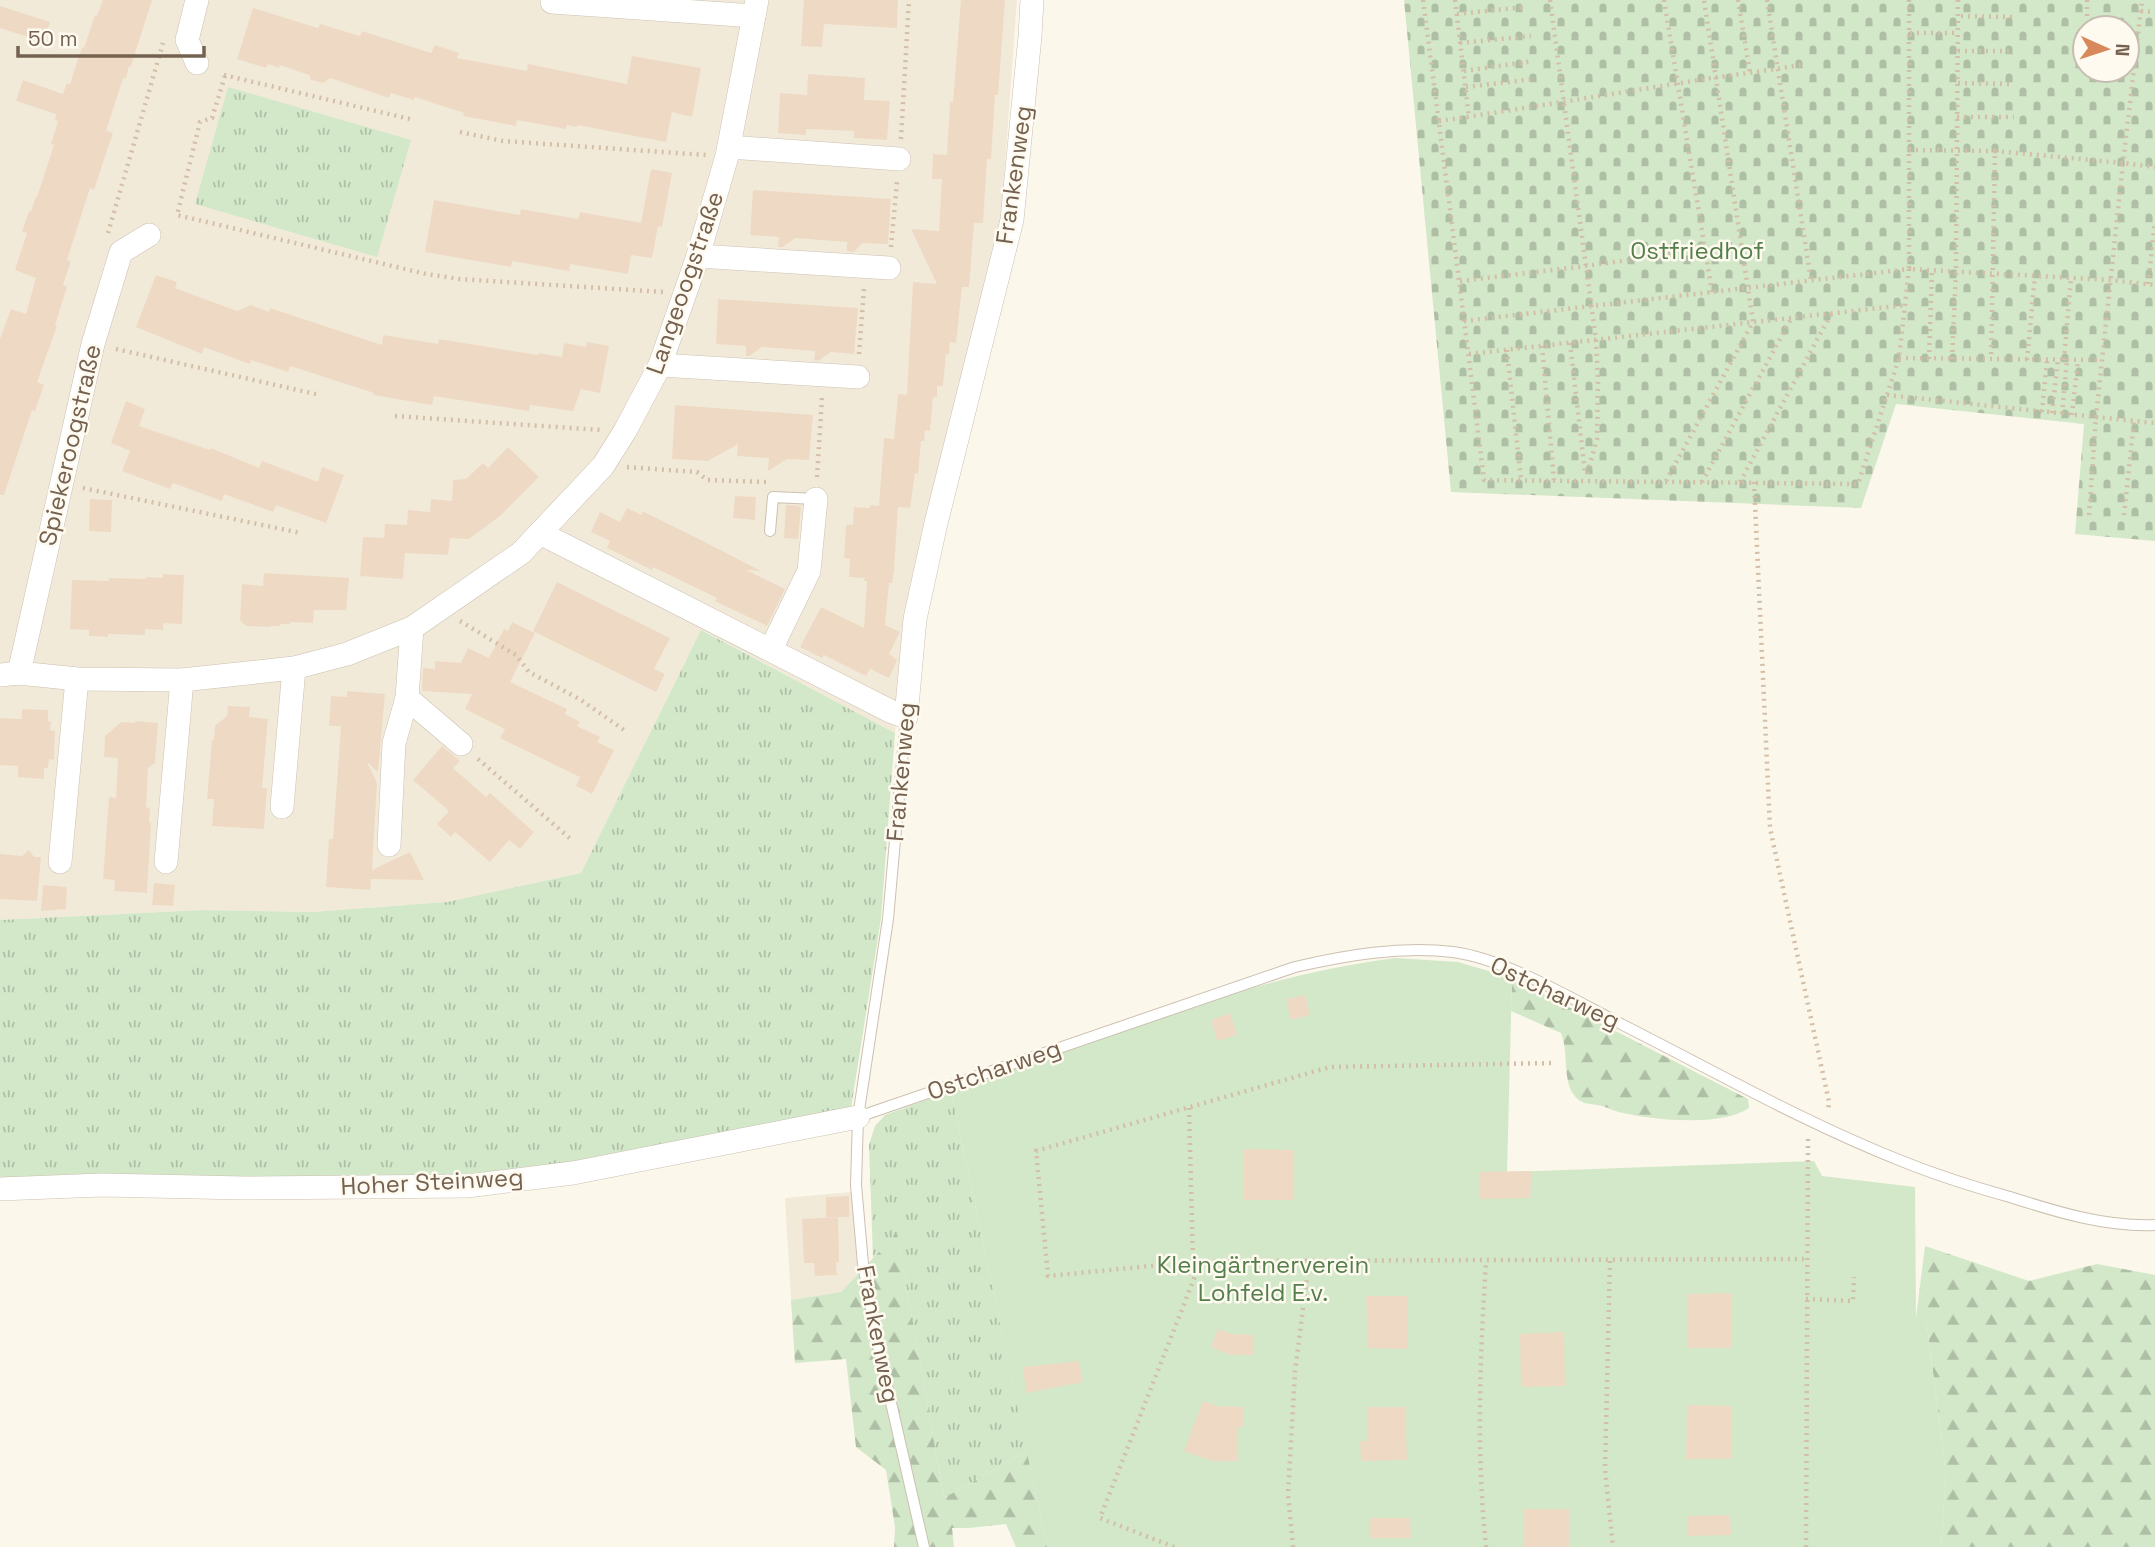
<svg xmlns="http://www.w3.org/2000/svg" width="2155" height="1547" font-family="'Space Grotesk',sans-serif">
  <style>
    .residential { fill: #f2ead9 }
    .grass { fill: url(#grass-tufts) }
    .forest { fill: url(#forest-firs) }
    .cemetery { fill: url(#cemetery-stones); fill-rule: evenodd }
    .garden { fill: #d2e8c9 }
    .building { fill: #eedac4 }
    .lines { fill: none; stroke-linecap: round; stroke-linejoin: round }
    .service-casing { stroke: #ccc0b1; stroke-width: 12 }
    .minor-casing { stroke: #ccc0b1; stroke-width: 24 }
    .path { stroke: #d3bea7; stroke-width: 4.5; stroke-dasharray: 2 5; stroke-linecap: butt }
    .service { stroke: #fff; stroke-width: 10 }
    .minor { stroke: #fff; stroke-width: 23 }
    .labels { text-anchor: middle; stroke-width: 5; stroke-linejoin: round; paint-order: stroke }
    .street-label { font-size: 24px; fill: #74614f; stroke: #fefaf0 }
    .park-label { font-size: 24px; fill: #547e4b; stroke: #fefaf0 }
  </style>
  <defs>
    <pattern id="grass-tufts" width="24" height="20" patternUnits="userSpaceOnUse" patternTransform="scale(1.75)"><rect width="24" height="20" fill="#d2e8c9"/><path d="M3 7l-1-3M5 7V3M7 7l1-3M15 17l-1-3M17 17v-4M19 17l1-3" fill="none" stroke="#afbfa6"/></pattern>
    <pattern id="forest-firs" width="22" height="20" patternUnits="userSpaceOnUse" patternTransform="scale(1.75)"><rect width="22" height="20" fill="#d2e8c9"/><path d="M5 1l3.5 6h-7zM16 11l3.5 6h-7z" fill="#afbfa6"/></pattern>
    <pattern id="cemetery-stones" width="16" height="16" patternUnits="userSpaceOnUse" patternTransform="scale(1.75)"><rect width="16" height="16" fill="#d2e8c9"/><path d="M2 7V4a2 2 0 0 1 4 0v3zM10 15v-3a2 2 0 0 1 4 0v3z" fill="#afbfa6"/></pattern>
  </defs>
  <rect width="100%" height="100%" fill="#fbf7ea"/>
  <g class="residential">
    <polygon points="0,0 1017,0 1001,218 923,529 907,617 895,733 701,630 581,873 447,902 312,912 202,910 0,920"/>
    <polygon points="851,1192 858,1274 841,1292 791,1300 785,1198"/>
  </g>
  <g class="grass">
    <polygon points="228,87 411,140 377,257 195,204"/>
    <polygon points="701,630 895,733 881,918 849,1121 464,1193 0,1198 0,920 202,910 312,912 447,902 581,873"/>
    <polygon points="951,1091 1027,1451 944,1498 897,1234 873,1258 869,1145 875,1126 885,1115"/>
  </g>
  <g class="forest">
    <path d="M 1512,978 L 1748,1099 L 1749,1108 C 1721,1127 1655,1120 1623,1113 C 1616,1112 1609,1108 1602,1106 C 1591,1103 1582,1106 1574,1095 C 1562,1079 1569,1052 1561,1033 L 1511,1011 Z"/>
    <polygon points="897,1233 944,1498 1027,1451 1047,1547 1016,1547 1006,1524 969,1528 952,1528 954,1547 894,1547 895,1527 886,1470 856,1447 846,1359 795,1363 791,1300 841,1292"/>
    <polygon points="1925,1246 2029,1281 2097,1264 2155,1275 2155,1547 1941,1547 1946,1474 1926,1318 1916,1318"/>
  </g>
  <path class="cemetery" d="M 1404,0 L 2155,0 L 2155,541 L 2075,534 L 2084,424 L 1896,404 L 1861,508 L 1451,492 ZM 2085,28 L 2127,28 L 2127,70 L 2085,70 Z"/>
  <path class="garden" d="M 1395,958 L 1458,962 L 1512,978 L 1507,1172 L 1814,1161 L 1822,1176 L 1915,1187 L 1916,1317 L 1926,1318 L 1946,1474 L 1941,1547 L 1047,1547 L 951,1091 C 1096,1040 1242,978 1395,958 Z"/>
  <g class="building">
    <polygon points="103,0 152,0 131,66 129,66 126,78 123,78 106,131 113,133 107,150 94,190 90,188 67,260 71,261 63,285 67,287 55,325 57,326 37,382 44,385 35,411 32,410 4,495 0,495 0,339 11,309 26,314 36,278 15,270 27,233 22,232 29,211 31,212 36,196 37,197 54,145 51,144 58,121 55,120 56,114 16,101 23,80 63,94 67,83 70,84 82,47 84,48 95,15 97,16"/>
    <polygon points="804,0 898,0 897,28 824,24 822,47 801,46"/>
    <polygon points="961,0 1005,0 998,95 995,95 991,159 987,159 983,223 974,223 969,287 962,287 956,343 950,342 949,354 946,354 943,386 937,386 937,398 933,397 930,431 925,430 924,441 921,441 918,474 915,473 910,508 898,507 894,570 892,583 889,583 885,625 900,632 889,654 897,660 889,678 870,669 866,676 824,655 822,658 800,647 821,607 864,628 867,581 864,581 865,578 849,577 850,559 844,558 846,525 853,525 854,507 870,508 870,505 879,506 884,438 894,439 898,394 907,395 913,282 937,284 911,229 939,231 942,179 932,179 933,154 947,155 950,102 953,102"/>
    <polygon points="0,6 50,22 44,42 0,28"/>
    <polygon points="253,8 318,28 320,24 360,36 362,31 431,53 435,45 459,53 457,58 527,71 528,64 627,84 632,56 701,68 692,117 672,112 666,142 577,125 577,127 567,125 566,129 517,120 516,126 463,116 464,113 415,97 414,100 391,93 389,98 330,78 323,83 311,80 309,75 280,65 279,68 268,64 266,68 237,59"/>
    <polygon points="808,74 865,78 864,100 890,101 887,140 854,138 854,131 806,129 806,135 778,133 780,93 807,95"/>
    <polygon points="651,169 672,173 662,227 658,226 652,258 631,255 628,274 570,264 569,271 512,261 511,267 425,252 434,200 520,215 521,209 578,219 580,212 648,224 641,223"/>
    <polygon points="753,190 891,199 888,244 862,243 854,252 847,251 847,242 795,238 783,247 778,247 779,237 750,235"/>
    <polygon points="156,275 177,282 175,288 237,311 251,305 269,312 270,308 382,345 383,335 438,344 439,339 538,355 539,353 562,357 564,343 586,347 587,342 609,346 600,393 581,389 573,411 530,405 529,411 434,396 432,405 373,395 374,393 290,366 288,372 251,360 250,364 204,347 202,354 136,327"/>
    <polygon points="718,299 858,308 854,354 831,352 818,361 814,360 815,351 762,347 749,356 746,356 746,346 716,344"/>
    <polygon points="126,401 145,409 139,426 210,450 211,448 259,468 262,461 318,482 322,467 344,475 326,523 276,505 273,512 224,494 222,501 173,483 170,489 122,471 130,451 111,443"/>
    <polygon points="675,405 813,415 809,460 787,459 768,471 769,458 737,456 738,444 708,461 672,459"/>
    <polygon points="508,447 539,477 500,516 469,539 450,538 448,555 405,553 403,579 360,576 363,537 384,538 385,524 407,525 408,510 430,512 431,499 452,501 453,480 466,479 483,463 488,468"/>
    <polygon points="735,496 756,497 755,520 733,518"/>
    <polygon points="90,499 112,500 111,532 89,531"/>
    <polygon points="786,505 801,506 798,539 784,538"/>
    <polygon points="627,508 642,515 642,511 695,537 761,571 746,570 785,589 767,626 715,601 717,598 653,567 652,570 607,548 610,541 591,532 600,512 620,522"/>
    <polygon points="264,573 349,578 346,610 314,610 313,623 290,622 290,624 280,624 280,626 270,626 270,627 246,626 240,620 242,584 263,586"/>
    <polygon points="163,574 184,575 182,624 163,623 163,630 145,629 145,635 108,634 108,637 89,636 89,630 70,629 72,580 109,581 109,578 146,579 146,577 163,578"/>
    <polygon points="557,582 670,638 654,669 665,674 656,692 533,631"/>
    <polygon points="512,622 535,633 510,682 567,709 565,714 580,722 577,726 600,737 597,742 614,750 592,794 576,786 580,777 500,738 505,729 465,709 472,694 422,691 423,668 435,669 435,661 461,663 468,648 489,658 504,629 508,631"/>
    <polygon points="347,691 385,694 378,772 367,762 377,783 372,870 410,852 424,880 371,879 370,890 326,887 329,839 333,839 341,726 329,726 331,696 347,697"/>
    <polygon points="228,706 250,707 249,717 268,719 262,788 267,788 264,829 212,826 214,799 207,799 212,740 214,740 215,726 227,716"/>
    <polygon points="22,709 48,710 48,721 51,722 50,730 55,731 54,760 49,759 48,768 44,768 44,779 18,777 18,766 0,765 0,718 22,719"/>
    <polygon points="135,721 158,723 155,763 148,768 147,788 146,807 150,808 149,822 151,823 147,893 114,891 115,880 103,879 109,797 116,798 118,758 104,757 105,736 121,722 135,723"/>
    <polygon points="442,746 460,761 453,768 486,797 490,793 534,832 520,849 509,840 490,862 455,832 451,837 437,824 449,811 413,780"/>
    <polygon points="29,850 34,857 41,857 37,901 0,899 0,854 22,856"/>
    <polygon points="154,883 175,885 173,906 152,905"/>
    <polygon points="43,885 67,887 66,909 41,911"/>
    <polygon points="1305,995 1310,1015 1291,1020 1286,999"/>
    <polygon points="1230,1013 1237,1035 1217,1041 1211,1020"/>
    <polygon points="1244,1149 1294,1150 1294,1200 1244,1200"/>
    <polygon points="1532,1171 1530,1198 1479,1199 1479,1172"/>
    <polygon points="849,1196 849,1217 826,1217 826,1197"/>
    <polygon points="838,1217 839,1262 836,1262 837,1275 815,1276 814,1263 804,1263 802,1219"/>
    <polygon points="1732,1293 1732,1348 1687,1348 1688,1294"/>
    <polygon points="1366,1296 1407,1296 1408,1349 1368,1348"/>
    <polygon points="1218,1329 1232,1334 1253,1335 1253,1355 1230,1355 1211,1347"/>
    <polygon points="1564,1332 1565,1386 1521,1387 1520,1334"/>
    <polygon points="1079,1361 1083,1382 1026,1393 1023,1367"/>
    <polygon points="1203,1401 1217,1406 1244,1407 1244,1427 1237,1427 1237,1461 1212,1461 1184,1451"/>
    <polygon points="1687,1405 1732,1406 1731,1459 1686,1459"/>
    <polygon points="1367,1407 1405,1407 1407,1460 1361,1461 1360,1441 1367,1441"/>
    <rect x="1524" y="1509" width="45" height="38"/>
    <polygon points="1730,1515 1731,1535 1688,1536 1688,1516"/>
    <polygon points="1370,1518 1410,1518 1411,1538 1369,1538"/>
  </g>
  <g class="lines">
    <defs>
      <g id="service">
        <polyline points="770,531 773,497 816,499"/>
        <polyline points="906,717 888,919 858,1117 856,1185 863,1264 876,1337 924,1547"/>
        <path d="M 858,1117 L 1295,967 C 1347,955 1400,946 1453,952 C 1506,959 1574,1000 1623,1025 C 1716,1072 1807,1124 1904,1162 C 1939,1176 1974,1187 2010,1197 C 2057,1212 2105,1227 2155,1225"/>
      </g>
      <g id="minor">
        <polyline points="552,2 754,16"/>
        <polyline points="197,63 187,40 197,0"/>
        <polyline points="729,147 899,159"/>
        <polyline points="698,256 889,268"/>
        <polyline points="660,365 858,377"/>
        <polyline points="540,533 890,711 906,717 915,619 936,523 1012,220 1030,36 1032,0"/>
        <polyline points="771,649 809,571 816,499"/>
        <polyline points="19,673 93,344 121,252 149,235"/>
        <polyline points="0,675 19,673 77,679 182,680 294,668 347,654 412,628 521,553 603,466 625,431 660,365 698,256 727,156 757,0"/>
        <polyline points="407,698 461,744"/>
        <polyline points="282,807 294,668"/>
        <polyline points="389,845 394,743 407,698 412,628"/>
        <polyline points="60,862 77,679"/>
        <polyline points="166,862 182,680"/>
        <polyline points="0,1189 102,1185 244,1188 467,1186 573,1173 858,1117"/>
      </g>
    </defs>
    <use href="#service" class="service-casing"/>
    <use href="#minor" class="minor-casing"/>
    <g class="path">
      <path d="M 1423,0 C 1444,160 1464,320 1484,480 L 1858,484 L 1899,358 L 1909,269 L 1464,321"/>
      <polyline points="1455,0 1469,117"/>
      <polyline points="1550,0 1596,340 1598,380 1597,439 1586,478"/>
      <polyline points="1664,0 1712,292"/>
      <polyline points="1738,0 1750,73"/>
      <polyline points="1767,0 1811,280"/>
      <polyline points="1909,0 1909,269 2110,280 2155,285"/>
      <polyline points="2141,11 2155,12"/>
      <polyline points="1457,14 1525,7"/>
      <polyline points="1961,16 2015,17"/>
      <polyline points="2087,16 2087,0"/>
      <polyline points="1910,33 1958,33"/>
      <polyline points="1460,43 1531,36"/>
      <polyline points="1958,51 2013,51"/>
      <polyline points="1464,71 1533,61"/>
      <polyline points="224,75 414,120"/>
      <polyline points="225,76 212,118 200,122 177,215 426,274 459,279 663,292"/>
      <polyline points="1958,83 2013,84"/>
      <polyline points="1466,87 1535,79"/>
      <polyline points="1957,117 2014,117"/>
      <path d="M 1439,121 C 1522,109 1604,95 1687,82 C 1726,75 1765,72 1804,64"/>
      <polyline points="460,132 503,141 706,155"/>
      <polyline points="901,139 909,0"/>
      <polyline points="1909,150 1995,151 1991,359"/>
      <polyline points="1995,151 2123,163 2142,0"/>
      <polyline points="108,233 163,43"/>
      <polyline points="891,247 897,182"/>
      <polyline points="1460,281 1586,266 1705,249"/>
      <polyline points="2148,284 2155,222"/>
      <polyline points="1570,343 1585,473"/>
      <polyline points="1542,346 1554,480"/>
      <polyline points="116,349 320,395"/>
      <polyline points="1507,350 1521,480"/>
      <polyline points="859,354 864,289"/>
      <polyline points="1469,354 1906,305"/>
      <polyline points="1899,358 2102,360"/>
      <polyline points="1929,359 1932,271"/>
      <polyline points="1952,359 1956,272 1958,0"/>
      <polyline points="2027,360 2035,276"/>
      <polyline points="2064,360 2071,278"/>
      <polyline points="1887,395 2096,417 2123,163 2155,167"/>
      <polyline points="2042,412 2047,360"/>
      <polyline points="2052,413 2058,360"/>
      <polyline points="2062,414 2067,360"/>
      <polyline points="2072,415 2078,360"/>
      <polyline points="395,416 600,430"/>
      <polyline points="627,467 697,472 707,480 766,482"/>
      <polyline points="817,477 822,398"/>
      <polyline points="1666,481 1753,322 1704,0"/>
      <polyline points="1702,482 1792,317"/>
      <polyline points="1740,482 1831,314"/>
      <polyline points="1754,482 1770,828 1829,1102 1828,1112"/>
      <polyline points="83,488 301,533"/>
      <polyline points="2089,515 2096,417 2155,423"/>
      <polyline points="2124,515 2134,421"/>
      <polyline points="460,621 516,655 529,672 581,700 624,730"/>
      <polyline points="478,759 573,841"/>
      <polyline points="1551,1063 1330,1067 1036,1151 1048,1276 1201,1261 1806,1259"/>
      <polyline points="1189,1108 1193,1261"/>
      <polyline points="1610,1261 1605,1469 1613,1547"/>
      <polyline points="1806,1299 1853,1301 1854,1277"/>
      <polyline points="1174,1547 1100,1518 1201,1261"/>
      <polyline points="1293,1547 1288,1494 1295,1372 1309,1261"/>
      <path d="M 1486,1547 C 1476,1449 1480,1359 1486,1261"/>
      <polyline points="1806,1547 1808,1138"/>
    </g>
    <use href="#service" class="service"/>
    <use href="#minor" class="minor"/>
  </g>
  <g class="labels">
    <g class="street-label">
      <text transform="translate(1014 175) rotate(-82)" y="8">Frankenweg</text>
      <text transform="translate(685 283) rotate(-71)" y="8">Langeoogstraße</text>
      <text transform="translate(70 445) rotate(-77)" y="8">Spiekeroogstraße</text>
      <text transform="translate(901 772) rotate(-85)" y="8">Frankenweg</text>
      <text transform="translate(1555 993) rotate(25)" y="8">Ostcharweg</text>
      <text transform="translate(994 1070) rotate(-19)" y="8">Ostcharweg</text>
      <text transform="translate(432 1182) rotate(-3)" y="8">Hoher Steinweg</text>
      <text transform="translate(878 1334) rotate(79)" y="8">Frankenweg</text>
    </g>
    <g class="park-label">
      <text x="1697" y="259">Ostfriedhof</text>
      <text x="1263" y="1273">Kleingärtnerverein<tspan x="1263" dy="28">Lohfeld E.v.</tspan></text>
    </g>
  </g>
  <g transform="translate(2106 49) rotate(93)"><circle r="33" fill="#fefaf0" stroke="#c7bdb0" stroke-width="2"/>
  <path d="M0-5L12 26L0 18L-12 26Z" fill="#d9885b"/>
  <text y="-10" font-size="19" font-weight="bold" text-anchor="middle" fill="#74614f">N</text>
  </g>
  <path d="M18 46v10h186v-10" fill="none" stroke="#74614f" stroke-width="3.5"/>
  <text x="28" y="46" font-size="21" fill="#74614f" stroke="#fefaf0" stroke-width="5" paint-order="stroke">50 m</text>
</svg>
